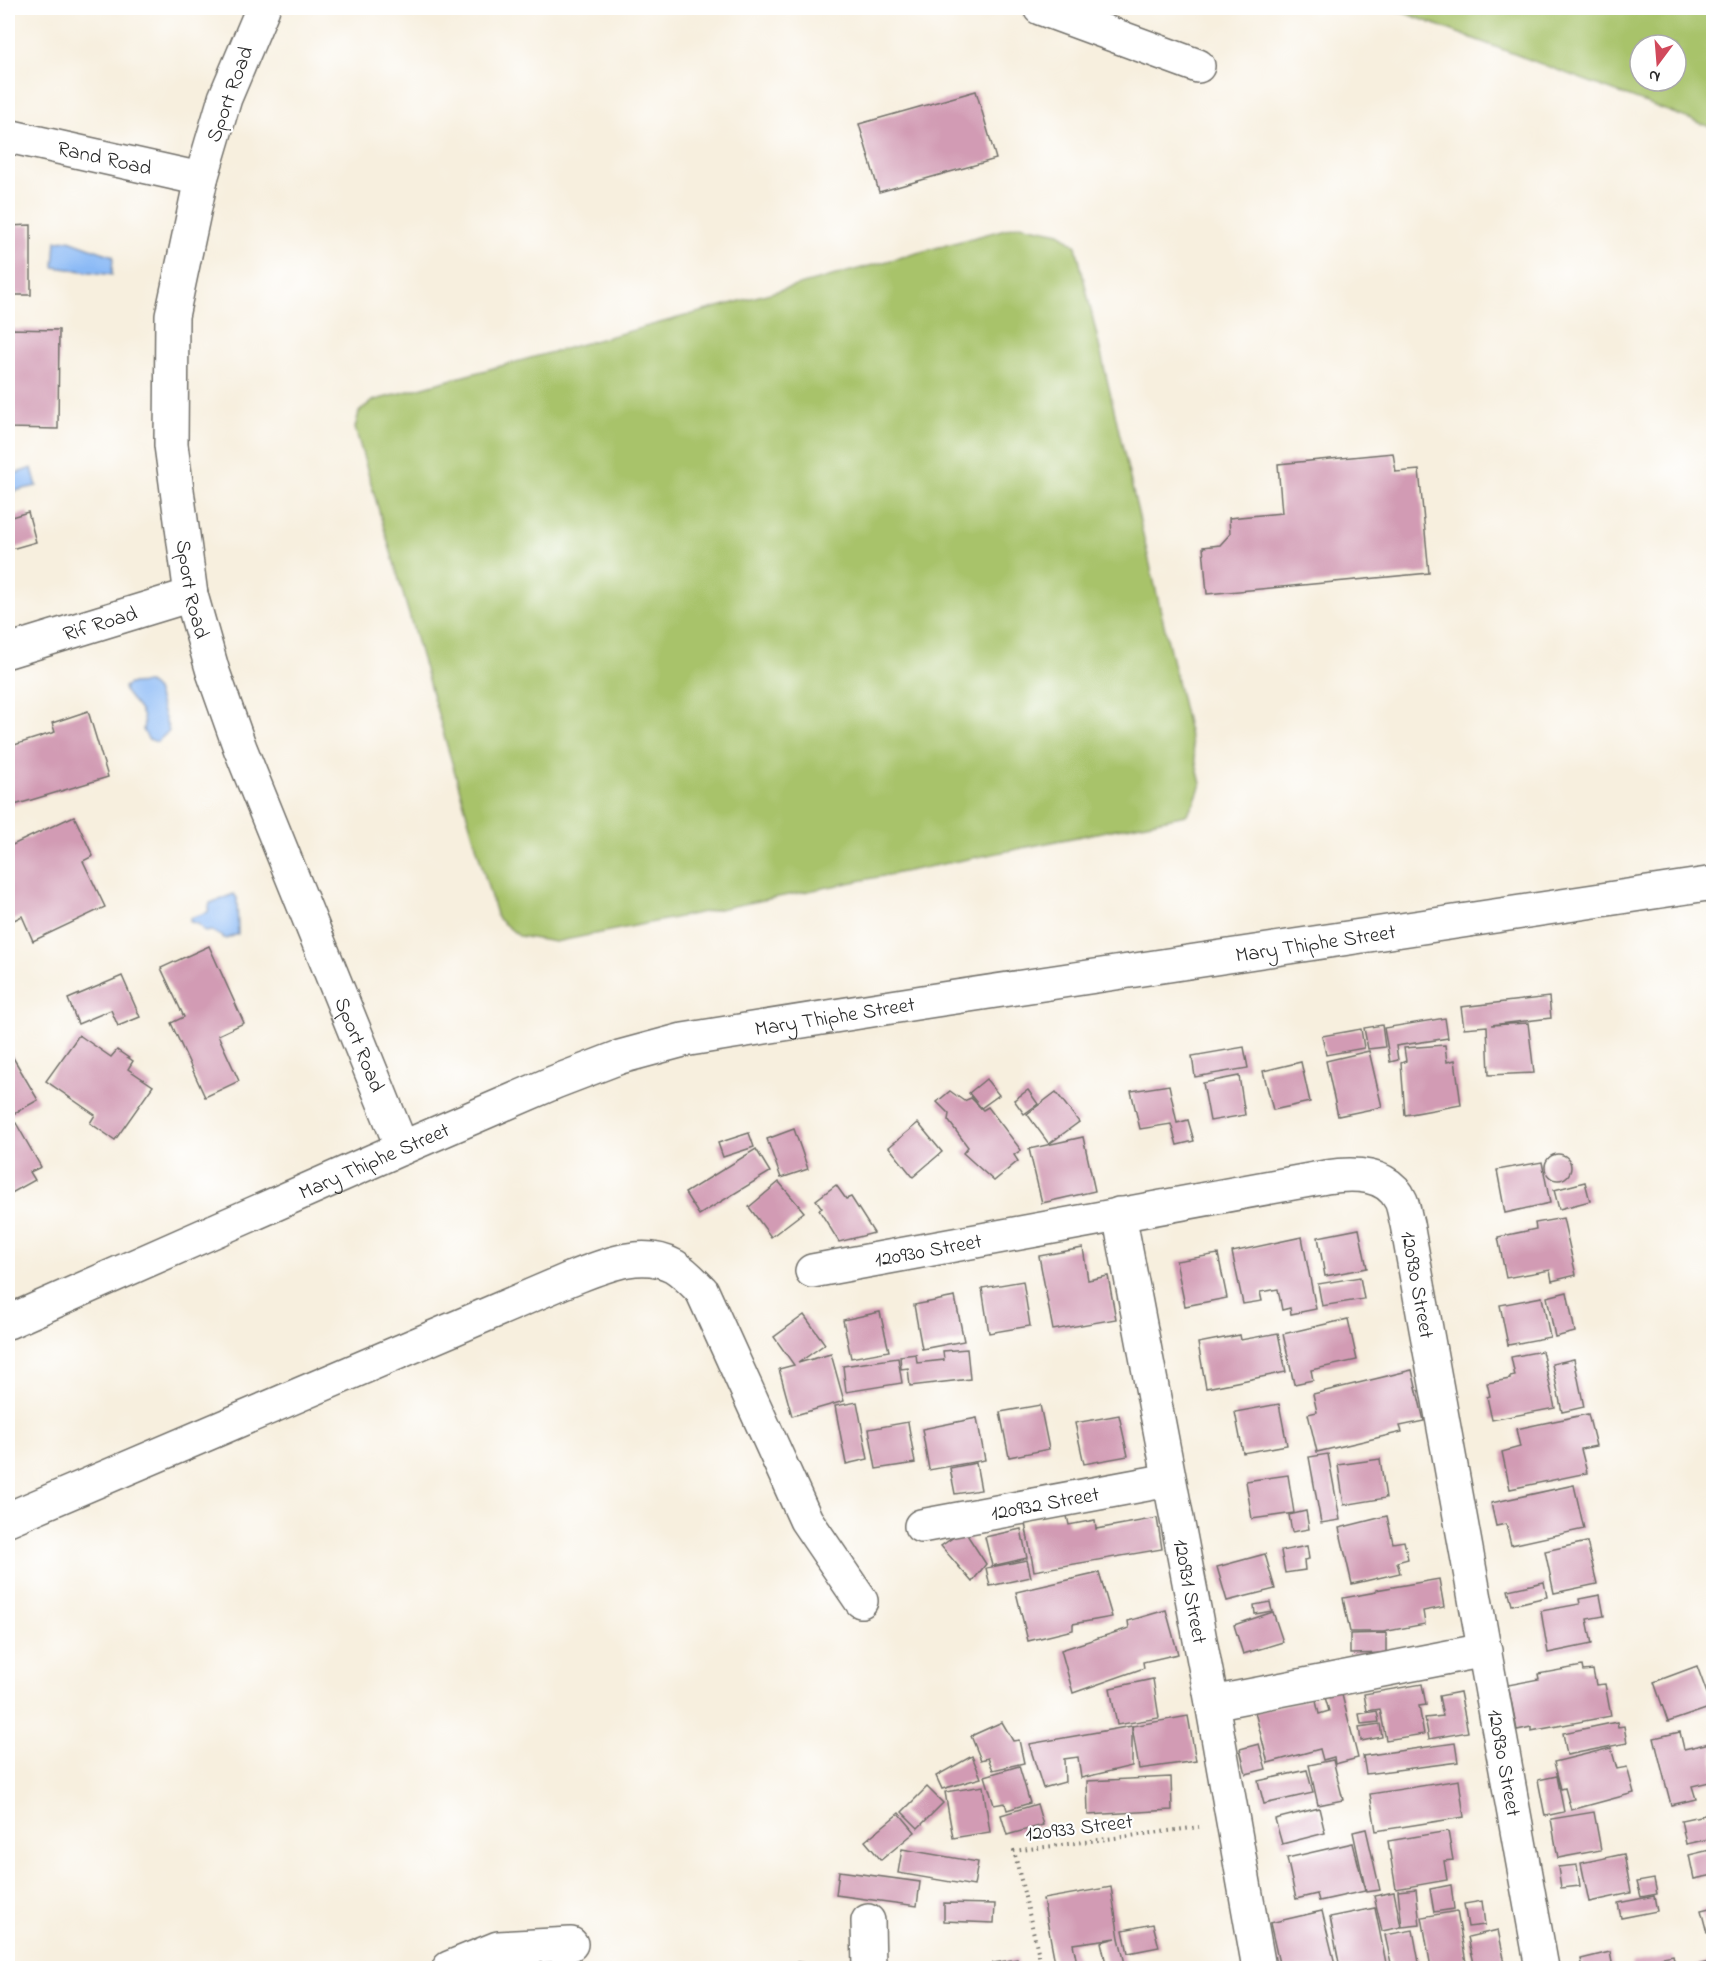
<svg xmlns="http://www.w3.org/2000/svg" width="1721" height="1976" font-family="'Indie Flower',sans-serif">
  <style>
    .green { fill: #a8c36a; stroke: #6a774a; stroke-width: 1.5; fill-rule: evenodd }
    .water { fill: #8ab9f5; stroke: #5a7290; stroke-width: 1.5 }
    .building { fill: #d29bb4 }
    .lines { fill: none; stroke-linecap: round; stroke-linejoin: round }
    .minor-casing { stroke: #72706a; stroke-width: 36 }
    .path { stroke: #72706a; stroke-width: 4; stroke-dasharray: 1.5 4.5; stroke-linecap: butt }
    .minor { stroke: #fff; stroke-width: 33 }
    .labels { text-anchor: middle; stroke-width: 4.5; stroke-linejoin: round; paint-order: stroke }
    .street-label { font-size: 21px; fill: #2b2b2b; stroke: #fff }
  </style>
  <rect width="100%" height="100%" fill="#fff"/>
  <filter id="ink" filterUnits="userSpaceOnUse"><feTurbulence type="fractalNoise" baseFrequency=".0167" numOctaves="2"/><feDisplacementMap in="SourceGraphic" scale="12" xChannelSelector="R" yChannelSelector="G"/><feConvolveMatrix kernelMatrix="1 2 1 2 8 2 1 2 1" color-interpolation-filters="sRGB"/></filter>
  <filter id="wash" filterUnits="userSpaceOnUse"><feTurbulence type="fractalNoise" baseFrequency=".008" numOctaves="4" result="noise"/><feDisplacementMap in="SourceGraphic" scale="24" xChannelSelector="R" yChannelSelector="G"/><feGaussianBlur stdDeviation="1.35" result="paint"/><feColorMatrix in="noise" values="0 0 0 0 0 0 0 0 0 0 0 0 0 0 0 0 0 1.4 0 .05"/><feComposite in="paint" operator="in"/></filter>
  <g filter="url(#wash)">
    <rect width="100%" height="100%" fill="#f7efde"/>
    <g class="green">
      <path d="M 1391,8 L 1713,8 L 1713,128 ZM 1640,45 L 1676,45 L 1676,81 L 1640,81 Z"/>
      <polygon points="1020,225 1060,233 1076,246 1201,784 1194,803 1186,815 555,942 519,936 497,918 355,428 359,412 372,401"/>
    </g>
    <g class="water">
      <polygon points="69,240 113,256 112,275 54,267 56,241"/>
      <polygon points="32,468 37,486 10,492 8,496 8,476"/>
      <path d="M 149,683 L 156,690 L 169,731 L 157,742 L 148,739 L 143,730 C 147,712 134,705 125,692 L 124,687 L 129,684 Z"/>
      <polygon points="234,894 237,898 238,934 226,939 212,931 205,932 197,923 190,922 190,918 208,912 210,903"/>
    </g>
    <g id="blocks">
      <g class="building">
        <polygon points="976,91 996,159 879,192 859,124"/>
        <polygon points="31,225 31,295 8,295 8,226"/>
        <polygon points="8,329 59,330 58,429 8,428"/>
        <polygon points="1393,453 1396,472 1419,470 1429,573 1207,594 1203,547 1220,545 1230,534 1229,518 1282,513 1278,464"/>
        <polygon points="28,512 36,542 8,550 8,518"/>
        <polygon points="88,711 108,777 8,807 8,747 55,732 52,723"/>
        <polygon points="74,816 93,856 83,861 105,907 33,941 22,916 8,923 8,847"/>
        <polygon points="209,946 244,1023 218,1035 239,1081 205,1097 171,1023 184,1017 161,968"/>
        <polygon points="122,976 140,1017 118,1026 111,1010 78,1024 68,999"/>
        <polygon points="1549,997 1551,1018 1491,1025 1528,1023 1534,1073 1489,1075 1487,1026 1464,1028 1461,1007"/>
        <polygon points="1445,1018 1448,1038 1396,1046 1398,1060 1390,1062 1384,1028"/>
        <polygon points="1382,1025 1385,1047 1368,1049 1364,1028"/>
        <polygon points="1361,1029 1364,1048 1326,1055 1322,1036"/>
        <polygon points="79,1035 111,1057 117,1050 133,1061 128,1069 153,1086 115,1140 90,1123 95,1115 46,1081"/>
        <polygon points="1445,1045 1447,1062 1455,1060 1461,1105 1405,1115 1401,1063 1406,1061 1404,1048"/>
        <polygon points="1244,1047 1248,1068 1195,1077 1192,1056"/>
        <polygon points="8,1049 38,1100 8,1117"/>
        <polygon points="1369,1051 1382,1107 1338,1116 1326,1061"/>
        <polygon points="1301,1062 1310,1102 1273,1110 1263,1071"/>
        <polygon points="1239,1076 1245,1115 1210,1121 1203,1083"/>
        <polygon points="986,1079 999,1095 981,1108 969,1093"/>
        <polygon points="1169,1085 1177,1123 1188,1120 1194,1141 1177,1145 1171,1124 1140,1129 1131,1091"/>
        <polygon points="1028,1090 1038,1104 1024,1114 1014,1100"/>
        <polygon points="950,1091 964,1101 971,1098 983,1110 988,1107 1021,1150 1014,1155 1018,1161 994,1181 963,1153 968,1147 948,1120 949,1114 937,1102"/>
        <polygon points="1056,1092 1079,1122 1049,1144 1027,1114"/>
        <polygon points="16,1123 41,1167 30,1172 35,1180 8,1195 8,1127"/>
        <polygon points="918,1123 942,1152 913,1177 889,1147"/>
        <polygon points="794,1129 808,1169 781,1178 767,1139"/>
        <polygon points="749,1133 754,1147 723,1157 718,1143"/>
        <polygon points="1083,1137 1095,1191 1042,1203 1029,1149"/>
        <polygon points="756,1149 770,1172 699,1215 685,1193"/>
        <circle cx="1558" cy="1167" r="13"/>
        <polygon points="1542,1162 1550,1203 1505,1213 1497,1170"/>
        <polygon points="779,1182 804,1212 771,1237 749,1207"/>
        <polygon points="1585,1182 1590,1201 1559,1209 1554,1190"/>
        <polygon points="836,1185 846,1199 851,1197 874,1233 839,1242 819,1210 822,1208 816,1200"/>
        <polygon points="1563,1218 1576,1275 1552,1281 1550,1270 1506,1278 1498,1237 1536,1229 1535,1223"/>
        <polygon points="1359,1229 1367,1268 1325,1276 1318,1237"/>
        <polygon points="1302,1237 1316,1309 1291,1314 1290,1308 1282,1310 1278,1289 1260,1292 1262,1301 1243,1304 1232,1252"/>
        <polygon points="1083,1248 1088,1280 1108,1276 1116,1319 1053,1330 1039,1256"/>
        <polygon points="1218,1254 1227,1298 1185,1306 1176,1261"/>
        <polygon points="1360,1277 1364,1299 1322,1306 1318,1284"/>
        <polygon points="1023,1281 1030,1326 989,1333 982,1288"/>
        <polygon points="1567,1292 1575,1332 1555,1337 1547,1297"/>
        <polygon points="955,1297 964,1341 922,1349 914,1305"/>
        <polygon points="1542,1297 1550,1337 1508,1345 1500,1305"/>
        <polygon points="880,1312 889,1351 851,1358 843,1320"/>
        <polygon points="804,1315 825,1344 798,1363 831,1354 844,1401 792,1416 779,1369 794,1365 774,1337"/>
        <polygon points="1348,1319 1357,1360 1311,1370 1313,1380 1294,1384 1283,1334"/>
        <polygon points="1278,1333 1286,1372 1206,1388 1198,1343 1240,1335 1241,1340"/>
        <polygon points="967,1349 970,1379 910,1386 908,1368 901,1369 900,1356 916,1354 917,1363 944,1360 943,1351"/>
        <polygon points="1542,1351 1555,1408 1492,1420 1487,1397 1490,1396 1487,1383 1510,1379 1510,1377 1515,1376 1511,1357"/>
        <polygon points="898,1358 902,1383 846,1392 843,1366"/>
        <polygon points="1574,1359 1584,1407 1562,1412 1552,1364"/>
        <polygon points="1412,1370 1424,1421 1400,1426 1402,1432 1317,1452 1308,1414 1317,1412 1313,1394"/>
        <polygon points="857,1402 868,1459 846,1464 835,1406"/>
        <polygon points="1279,1404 1287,1445 1243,1453 1235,1412"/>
        <polygon points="1040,1405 1049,1449 1009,1457 1000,1412"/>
        <polygon points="1588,1414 1596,1446 1581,1449 1587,1473 1510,1489 1502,1452 1520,1447 1516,1429"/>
        <polygon points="1119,1415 1128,1456 1084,1464 1075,1423"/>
        <polygon points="977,1418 985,1460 929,1470 922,1429"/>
        <polygon points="908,1422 915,1463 876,1469 869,1429"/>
        <polygon points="1328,1454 1340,1520 1321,1523 1309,1457"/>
        <polygon points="1380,1459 1386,1498 1344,1505 1338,1465"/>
        <polygon points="976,1463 981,1490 955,1494 950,1468"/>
        <polygon points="1288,1475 1294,1513 1252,1519 1246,1481"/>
        <polygon points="1574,1485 1584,1529 1511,1545 1506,1524 1496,1526 1491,1503"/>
        <polygon points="1306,1511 1309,1529 1292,1532 1289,1515"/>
        <polygon points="1067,1516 1069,1525 1095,1520 1096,1529 1157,1518 1162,1549 1034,1571 1025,1523"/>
        <polygon points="1387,1516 1393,1543 1404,1541 1408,1559 1397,1562 1400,1573 1352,1584 1339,1528"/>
        <polygon points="1021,1529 1027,1558 992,1566 985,1537"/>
        <polygon points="964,1530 986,1564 972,1582 941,1546"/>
        <polygon points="1587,1542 1597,1584 1554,1593 1545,1551"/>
        <polygon points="1307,1546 1309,1559 1304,1560 1305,1570 1285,1573 1281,1551"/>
        <polygon points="1265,1554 1275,1589 1227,1601 1217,1567"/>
        <polygon points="1027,1560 1031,1577 990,1586 986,1568"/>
        <polygon points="1099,1573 1112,1617 1073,1624 1073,1630 1028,1641 1016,1592"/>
        <polygon points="1439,1579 1444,1607 1423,1611 1425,1624 1383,1632 1350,1632 1343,1598 1376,1592 1376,1590"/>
        <polygon points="1544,1582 1547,1597 1512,1605 1508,1590"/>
        <polygon points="1600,1595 1604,1616 1587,1619 1592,1644 1548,1653 1541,1611 1580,1604 1579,1599"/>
        <polygon points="1270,1602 1272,1611 1255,1614 1254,1605"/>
        <polygon points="1166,1610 1178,1654 1143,1662 1144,1668 1073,1693 1061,1650 1129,1628 1128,1621"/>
        <polygon points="1273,1612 1283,1642 1243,1654 1234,1625"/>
        <polygon points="1386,1633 1386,1653 1350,1654 1350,1634"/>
        <polygon points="1582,1666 1583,1671 1593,1670 1596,1685 1605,1684 1611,1716 1531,1731 1531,1727 1517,1730 1508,1685 1539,1679 1538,1674"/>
        <polygon points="1697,1666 1712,1707 1668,1722 1654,1682"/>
        <polygon points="1153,1679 1159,1718 1117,1725 1110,1688"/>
        <polygon points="1339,1683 1358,1758 1335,1764 1334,1757 1323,1760 1320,1749 1268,1763 1255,1712 1315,1697 1319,1714 1329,1711 1322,1687"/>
        <polygon points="1422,1684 1426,1705 1419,1706 1424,1734 1386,1740 1380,1709 1367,1711 1364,1694"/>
        <polygon points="1460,1692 1468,1732 1429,1739 1425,1718 1443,1716 1439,1696"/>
        <polygon points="1377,1711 1379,1722 1361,1724 1359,1714"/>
        <polygon points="1188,1716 1196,1761 1139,1769 1132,1726"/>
        <polygon points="1002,1722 1013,1741 1019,1740 1024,1763 993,1770 988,1758 981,1760 971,1736"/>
        <polygon points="1617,1722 1618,1727 1624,1726 1627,1743 1567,1755 1563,1733"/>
        <polygon points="1380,1724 1382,1737 1361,1741 1359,1727"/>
        <polygon points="1132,1726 1132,1766 1081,1778 1078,1757 1064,1759 1065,1782 1043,1788 1029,1744"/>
        <polygon points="1680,1732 1684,1749 1714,1742 1714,1781 1692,1786 1696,1799 1671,1805 1654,1738"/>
        <polygon points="1455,1743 1458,1762 1366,1774 1363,1756"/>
        <polygon points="1259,1744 1266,1769 1246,1774 1240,1749"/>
        <polygon points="1611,1748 1617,1769 1627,1767 1634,1793 1571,1810 1565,1788 1561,1789 1554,1762"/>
        <polygon points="972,1756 981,1778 942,1789 936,1776"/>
        <polygon points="1333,1760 1343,1800 1318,1805 1309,1765"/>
        <polygon points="1019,1766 1030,1803 1007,1810 1005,1803 994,1805 985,1776"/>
        <polygon points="1307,1770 1313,1793 1264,1804 1258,1781"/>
        <polygon points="1557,1776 1564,1812 1545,1816 1538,1780"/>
        <polygon points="1171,1777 1172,1810 1088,1815 1087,1781"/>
        <polygon points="1459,1780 1464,1817 1376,1831 1370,1794"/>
        <polygon points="983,1786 990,1832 953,1838 945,1792"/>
        <polygon points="927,1787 943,1803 918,1828 902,1812"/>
        <polygon points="1037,1804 1043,1825 1007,1835 1001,1815"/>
        <polygon points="1319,1808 1325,1833 1282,1844 1275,1819"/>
        <polygon points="1594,1812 1601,1850 1558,1858 1551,1819"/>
        <polygon points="899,1813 915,1832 881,1860 865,1841"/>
        <polygon points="1714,1813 1714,1838 1686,1844 1681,1820"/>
        <polygon points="1366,1829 1380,1890 1366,1892 1353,1832"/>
        <polygon points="1448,1831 1453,1860 1444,1861 1447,1880 1396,1889 1388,1841"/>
        <polygon points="1353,1843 1365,1891 1319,1901 1317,1894 1296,1899 1287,1858"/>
        <polygon points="902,1849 978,1862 974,1886 898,1873"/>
        <polygon points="1714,1849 1714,1875 1694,1879 1689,1855"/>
        <polygon points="1624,1854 1631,1893 1589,1902 1581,1863"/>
        <polygon points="1577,1865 1580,1886 1561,1888 1558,1867"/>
        <polygon points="839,1871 920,1882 917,1906 836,1895"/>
        <polygon points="1654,1879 1657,1894 1641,1897 1637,1882"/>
        <polygon points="1451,1885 1454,1909 1434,1912 1430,1889"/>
        <polygon points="1111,1887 1119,1938 1126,1968 1107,1968 1101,1942 1116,1938 1073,1944 1078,1968 1056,1968 1043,1899"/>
        <polygon points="1416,1889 1420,1925 1402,1927 1398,1891"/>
        <polygon points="1394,1892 1401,1927 1382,1931 1374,1896"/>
        <polygon points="1654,1896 1657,1911 1621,1918 1618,1903"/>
        <polygon points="1482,1901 1485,1925 1468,1927 1464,1904"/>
        <polygon points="944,1903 995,1904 994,1923 944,1921"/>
        <polygon points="1714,1907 1714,1932 1707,1933 1701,1910"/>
        <polygon points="1375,1908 1387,1968 1340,1968 1330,1917"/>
        <polygon points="1322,1911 1336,1968 1280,1968 1270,1923"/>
        <polygon points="1457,1911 1467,1968 1431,1968 1422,1917"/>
        <polygon points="1153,1924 1159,1947 1128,1953 1123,1930"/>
        <polygon points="1413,1930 1420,1968 1392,1968 1385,1935"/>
        <polygon points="1498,1930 1506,1968 1475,1968 1468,1937"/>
        <polygon points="1610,1952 1613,1968 1583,1968 1581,1959"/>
        <polygon points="1673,1955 1676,1968 1633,1968 1632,1963"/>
        <polygon points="1017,1959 1019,1968 994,1968 993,1963"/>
        <polygon points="1714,1961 1714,1968 1697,1968 1696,1965"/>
        <polygon points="797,1962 837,1967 837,1968 797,1968"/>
      </g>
    </g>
  </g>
  <g filter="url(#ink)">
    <use href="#blocks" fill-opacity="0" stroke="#72706a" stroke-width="1.5"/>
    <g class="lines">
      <defs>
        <g id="minor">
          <path id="s1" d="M 263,8 L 225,98 L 201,179 L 172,316 L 171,445 L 191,595 L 213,672 L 240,748 L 402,1148"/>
          <polyline points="1040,8 1198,66"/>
          <path id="s2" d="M 8,136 L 201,179"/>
          <path id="s3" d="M 8,651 L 191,595"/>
          <path id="s4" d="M 1119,1214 L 1212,1703 L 1259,1968"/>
          <path id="s5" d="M 812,1271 L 1326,1177 C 1353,1173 1388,1172 1401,1201 C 1404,1208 1405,1217 1407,1224 L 1542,1968"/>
          <path id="s6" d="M 8,1322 L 402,1148 L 555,1082 L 620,1057 L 683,1040 L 929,1001 L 1714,883"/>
          <path d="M 8,1519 L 570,1279 C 601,1267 641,1248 674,1266 C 684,1272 693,1282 702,1291 L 806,1520 L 861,1601"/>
          <path id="s7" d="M 921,1526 L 1169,1480"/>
          <polyline points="1212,1703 1485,1650"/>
          <polyline points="868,1921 869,1968"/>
          <polyline points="449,1968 498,1948 571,1944"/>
        </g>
      </defs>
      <use href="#minor" class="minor-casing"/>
      <polyline class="path" points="1042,1968 1014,1851 1199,1827"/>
      <use href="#minor" class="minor"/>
    </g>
  </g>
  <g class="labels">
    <g class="street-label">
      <text transform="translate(229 94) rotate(-70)" y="7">Sport Road</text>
      <text dy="7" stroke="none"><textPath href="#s2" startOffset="99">Rand Road</textPath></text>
      <text dy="7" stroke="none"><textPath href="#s1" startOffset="597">Sport Road</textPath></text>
      <text dy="7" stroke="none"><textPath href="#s3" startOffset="96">Rif Road</textPath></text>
      <text dy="7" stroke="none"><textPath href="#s6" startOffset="1372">Mary Thiphe Street</textPath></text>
      <text dy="7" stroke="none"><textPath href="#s6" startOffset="886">Mary Thiphe Street</textPath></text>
      <text dy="7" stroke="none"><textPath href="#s1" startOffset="1083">Sport Road</textPath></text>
      <text dy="7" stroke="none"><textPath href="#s6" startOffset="400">Mary Thiphe Street</textPath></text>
      <text dy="7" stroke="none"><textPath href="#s5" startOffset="118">120930 Street</textPath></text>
      <text dy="7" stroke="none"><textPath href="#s5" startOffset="693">120930 Street</textPath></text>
      <text dy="7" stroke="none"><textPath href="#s7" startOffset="126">120932 Street</textPath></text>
      <text dy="7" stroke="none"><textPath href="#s4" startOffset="384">120931 Street</textPath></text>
      <text dy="7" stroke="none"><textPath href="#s5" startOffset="1179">120930 Street</textPath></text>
      <text transform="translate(1079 1827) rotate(-7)" y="7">120933 Street</text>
    </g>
  </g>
  <rect width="1721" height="1976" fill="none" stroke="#fff" stroke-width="30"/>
  <g transform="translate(1658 63) rotate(196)"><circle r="28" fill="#ffffff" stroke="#aaaaaa" stroke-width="1.5"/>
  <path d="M0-4.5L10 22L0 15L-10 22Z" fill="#d1495b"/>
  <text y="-9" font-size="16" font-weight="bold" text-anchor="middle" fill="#2b2b2b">N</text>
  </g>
</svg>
